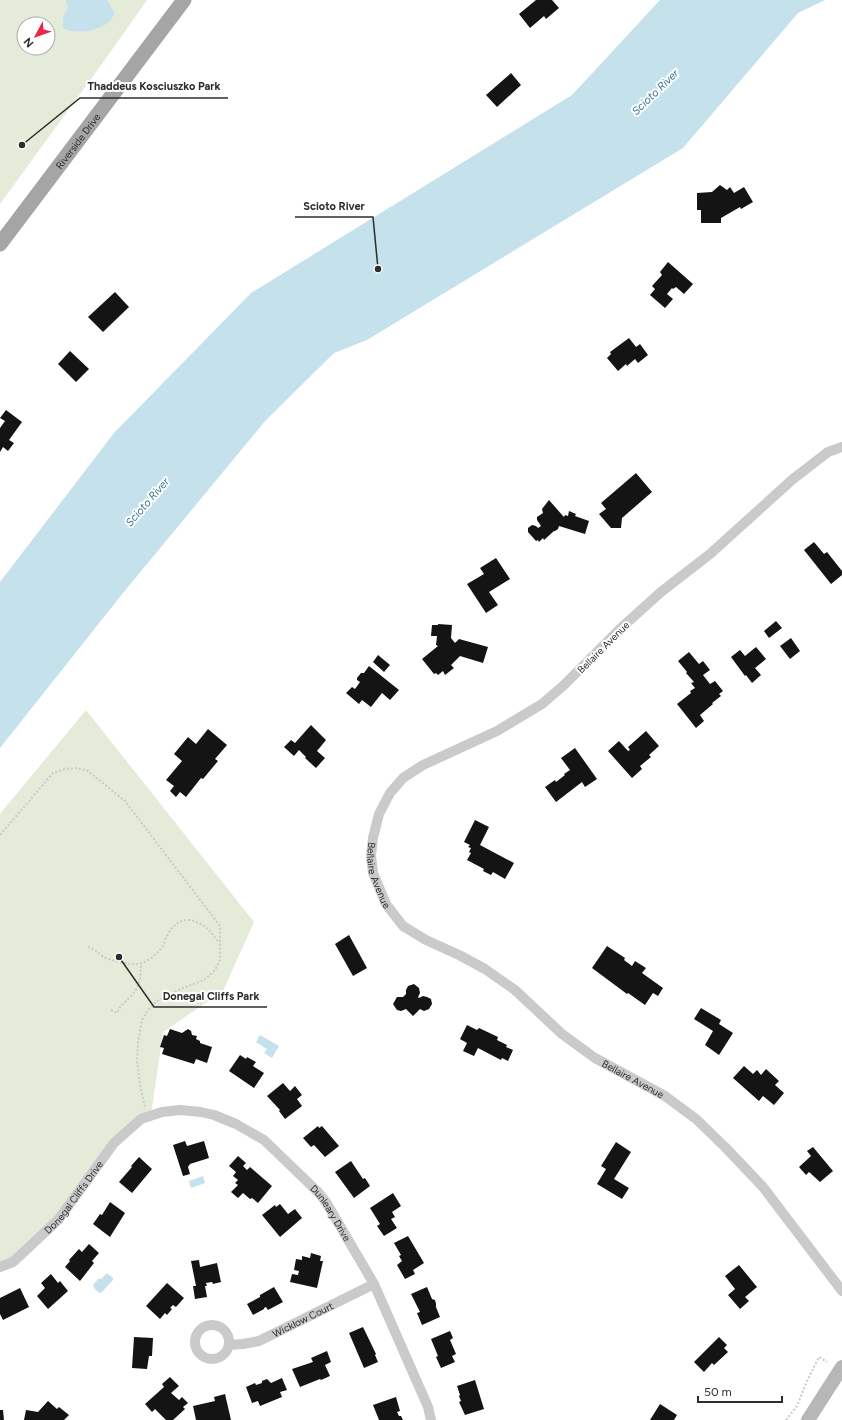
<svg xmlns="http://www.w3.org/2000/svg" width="842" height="1420" font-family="Figtree,sans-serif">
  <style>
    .green { fill: #e5ebd9; fill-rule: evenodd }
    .water { fill: #c4e1ec }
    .building { fill: #141414 }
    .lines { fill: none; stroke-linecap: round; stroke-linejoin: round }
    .path { stroke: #cacaca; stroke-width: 2; stroke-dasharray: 2 2; stroke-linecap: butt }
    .minor { stroke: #cacaca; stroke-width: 10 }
    .secondary { stroke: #b7b7b7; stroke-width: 14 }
    .primary { stroke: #a5a5a5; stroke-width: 15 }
    .labels { text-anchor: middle; stroke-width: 4; stroke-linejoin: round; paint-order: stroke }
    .street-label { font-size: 10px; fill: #2d2d2d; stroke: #fff }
    .water-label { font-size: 11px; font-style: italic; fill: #387792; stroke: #fff }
    .leader { fill: none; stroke: #2d2d2d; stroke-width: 1.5 }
    .callout-dot { fill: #2d2d2d; stroke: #fff; stroke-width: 1.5 }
    .callout-label { font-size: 11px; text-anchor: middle; font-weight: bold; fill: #2d2d2d; stroke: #fff; stroke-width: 4; stroke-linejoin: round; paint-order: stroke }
  </style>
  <rect width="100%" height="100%" fill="#fff"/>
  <g class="green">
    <path d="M 0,0 L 147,0 L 104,61 L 0,204 ZM 24,24 L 48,24 L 48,48 L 24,48 Z"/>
    <polygon points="86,710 254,922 223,991 163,1032 151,1115 135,1122 58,1220 0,1266 0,814"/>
  </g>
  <g class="water">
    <path d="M 66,0 L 107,0 L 115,14 C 113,16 111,20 109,22 C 99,31 75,35 63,28 L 63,18 L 68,7 Z"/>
    <polygon points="660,0 825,0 798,13 683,148 367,340 334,353 266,420 123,593 0,748 0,582 114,433 251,293 572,95"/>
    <polygon points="260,1035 279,1046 272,1058 264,1053 267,1049 256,1042"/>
    <polygon points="203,1176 205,1183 191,1188 189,1181"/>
    <polygon points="106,1274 108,1274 113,1278 113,1280 102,1292 99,1293 94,1288 93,1285 98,1279 101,1279"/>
  </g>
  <g class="building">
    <polygon points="536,0 552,0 559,8 546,19 544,16 530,28 519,14"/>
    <polygon points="511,73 521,85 497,107 486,95"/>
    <polygon points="720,185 727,190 730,187 734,193 744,187 753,202 741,209 740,207 721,218 721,223 701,223 701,210 697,210 697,193 712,192"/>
    <polygon points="668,262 693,284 684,294 676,287 673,289 672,288 667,294 673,299 665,308 650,295 655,289 652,286 662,275 660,272"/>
    <polygon points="115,292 129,307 103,332 88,317"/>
    <polygon points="629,338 636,347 640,344 648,355 638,363 635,359 627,366 626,364 618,371 607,358 611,354 610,352"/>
    <polygon points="70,351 89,369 76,382 58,364"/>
    <polygon points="6,410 22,422 9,440 14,443 8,451 3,447 0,452 0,428 5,421 0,418"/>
    <polygon points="636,473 652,492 622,518 621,528 611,528 599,514 606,509 601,503"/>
    <polygon points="549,500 563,516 564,517 565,515 568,516 569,511 576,514 575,516 589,521 585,534 559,526 558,529 555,531 554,531 544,540 543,538 539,542 538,540 536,541 528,532 528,528 532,525 536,526 538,528 541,526 537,520 537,517 543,513 542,509"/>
    <polygon points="814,542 824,554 827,552 842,571 842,575 831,584 804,550"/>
    <polygon points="496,558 510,579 489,592 498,605 486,613 467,584 484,574 480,568"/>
    <polygon points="776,621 782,628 769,638 764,631"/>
    <polygon points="438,624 452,625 451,638 455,643 459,639 488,647 483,663 460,656 451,665 454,668 445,675 443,671 438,675 436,673 434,674 422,659 438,646 436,645 437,636 431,636 432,625 438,625"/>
    <polygon points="791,638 800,651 790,659 780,646"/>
    <polygon points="756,647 766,659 755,668 761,675 752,683 746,675 745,676 731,657 740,650 745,656"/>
    <polygon points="689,652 699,664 703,661 710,670 703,675 710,684 715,681 723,691 719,694 721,696 712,703 713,704 700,715 704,721 696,728 677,704 691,693 690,691 695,688 691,683 694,682 686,673 687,672 678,661"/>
    <polygon points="378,655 390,665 384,672 373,662"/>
    <polygon points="369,666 399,690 390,700 382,693 371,707 362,700 359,704 346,693 352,687 355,689 360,682 357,680 357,678 361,673 364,673"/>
    <polygon points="311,725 326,740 317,751 325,758 316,768 305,758 306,757 299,750 294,756 284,747 291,740 295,743"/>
    <polygon points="208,729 227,745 215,759 218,761 203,779 201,778 186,797 180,792 176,797 170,791 174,786 166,780 182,761 174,754 188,737 196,744"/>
    <polygon points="646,731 659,746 649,755 651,757 640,766 642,769 632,778 608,751 619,741 628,751 630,750 628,747"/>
    <polygon points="575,748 597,779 585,787 582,782 556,802 545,787 555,780 556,782 565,775 564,774 570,770 561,758"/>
    <polygon points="475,820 489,827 480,845 514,863 505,879 493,872 491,875 483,871 484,869 467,860 471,853 469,852 471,848 468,847 470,845 464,842"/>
    <polygon points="349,935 367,968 353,976 335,944"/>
    <polygon points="607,946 625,958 624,960 632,966 635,961 646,968 642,973 663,988 658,996 653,993 645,1005 628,993 627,994 592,968"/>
    <polygon points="414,984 419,988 420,993 418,997 419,998 423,996 427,997 431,999 432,1004 429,1009 424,1011 420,1009 413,1016 406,1009 401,1011 397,1010 393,1004 397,997 403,997 406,994 406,990 408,986"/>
    <polygon points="701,1008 721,1020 719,1024 733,1033 719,1055 705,1045 713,1031 694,1019"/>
    <polygon points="467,1025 477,1030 479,1028 498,1037 497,1040 507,1045 506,1047 513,1050 508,1061 502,1058 501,1060 478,1048 474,1056 463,1051 467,1043 460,1039"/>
    <polygon points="170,1029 182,1033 188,1029 191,1031 192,1035 197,1036 196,1039 200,1041 200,1043 212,1047 207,1063 196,1059 194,1064 162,1054 164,1048 160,1047 164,1035 167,1036"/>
    <polygon points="240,1055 246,1059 247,1057 256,1062 253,1066 264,1073 254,1088 229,1071"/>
    <polygon points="744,1066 753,1074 757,1070 761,1075 766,1069 779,1081 775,1085 784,1093 774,1105 763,1096 759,1101 733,1078"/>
    <polygon points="283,1083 290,1091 295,1086 302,1095 297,1099 302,1106 285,1119 279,1111 280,1110 267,1096"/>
    <polygon points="318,1126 319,1128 322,1126 339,1146 325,1157 314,1145 311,1147 303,1138"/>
    <polygon points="185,1141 187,1146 204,1141 209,1158 190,1164 188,1167 190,1174 183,1176 173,1145"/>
    <polygon points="616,1142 631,1152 614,1179 629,1188 622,1199 597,1184 606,1169 601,1166"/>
    <polygon points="813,1147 833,1171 820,1182 809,1172 806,1175 799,1167 811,1156 807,1151"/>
    <polygon points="238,1156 246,1163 243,1166 247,1170 250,1167 272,1186 258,1203 252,1198 250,1199 243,1193 238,1198 231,1192 238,1185 235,1183 238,1180 233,1176 236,1172 229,1166"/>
    <polygon points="139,1157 152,1169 132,1193 119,1182 132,1167 131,1166"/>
    <polygon points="351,1161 363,1179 365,1178 370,1186 354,1198 335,1172"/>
    <polygon points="393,1193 401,1206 392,1212 395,1217 391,1219 397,1228 384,1236 377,1226 380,1224 370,1208"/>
    <polygon points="110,1202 125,1213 110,1237 93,1224 100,1214 102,1215"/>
    <polygon points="280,1204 288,1214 295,1209 302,1218 280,1237 262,1215 275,1205 276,1207"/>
    <polygon points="408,1236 424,1263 413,1270 415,1274 405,1279 397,1265 402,1261 399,1256 401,1255 394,1243"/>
    <polygon points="89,1244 99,1253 92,1261 94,1263 80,1281 65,1267 70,1261 69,1260 79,1249 82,1252"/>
    <polygon points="311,1253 321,1256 320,1261 323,1261 317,1288 290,1282 292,1274 298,1275 299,1271 294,1270 296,1259 302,1260 302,1256 310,1258"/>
    <polygon points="199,1260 200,1267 217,1263 221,1282 213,1284 212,1282 206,1283 207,1286 205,1286 207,1297 195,1299 193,1286 196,1286 191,1261"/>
    <polygon points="739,1265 757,1287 745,1297 749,1301 740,1309 728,1295 735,1289 725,1276"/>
    <polygon points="51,1274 58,1283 60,1281 68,1291 48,1309 37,1296 45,1288 41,1283"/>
    <polygon points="167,1283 184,1298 176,1307 173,1305 170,1308 172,1309 167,1315 165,1313 160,1319 146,1306"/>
    <polygon points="274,1287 283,1302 268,1310 266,1307 264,1308 264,1309 253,1315 247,1304 260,1297 260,1295"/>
    <polygon points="427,1287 432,1299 435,1300 436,1304 436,1307 440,1317 422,1325 417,1313 420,1312 411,1294"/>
    <polygon points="20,1288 29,1307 3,1320 0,1314 0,1298"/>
    <polygon points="363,1327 376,1354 375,1355 378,1362 364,1368 349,1333"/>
    <polygon points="450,1331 453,1338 450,1340 456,1354 452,1356 455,1362 441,1368 436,1357 438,1356 431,1339"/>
    <polygon points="134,1337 153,1338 152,1356 149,1356 147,1369 132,1368"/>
    <polygon points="719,1337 727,1345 724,1348 728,1352 714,1365 712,1363 704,1372 694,1362"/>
    <polygon points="327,1351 331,1362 325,1365 330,1376 321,1380 320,1379 300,1387 292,1369 313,1362 311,1358"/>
    <polygon points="170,1377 179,1386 171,1393 179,1400 182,1397 188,1403 183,1407 185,1409 173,1420 166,1420 155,1409 152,1412 145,1404 164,1387 162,1384"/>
    <polygon points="282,1378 287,1390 280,1392 282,1397 260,1406 258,1401 252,1403 246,1387 255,1383 256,1385 262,1383 262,1381 267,1379 271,1383"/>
    <polygon points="475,1380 484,1409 465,1415 459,1402 461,1401 459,1396 460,1395 457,1386"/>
    <polygon points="225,1394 231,1420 196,1420 193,1406 215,1401 214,1397"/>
    <polygon points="396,1397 400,1411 397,1412 399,1416 401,1416 403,1420 379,1420 373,1405"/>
    <polygon points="48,1401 57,1409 59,1407 69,1415 64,1420 24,1420 26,1410 38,1412"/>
    <polygon points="660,1404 677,1415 674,1420 650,1420"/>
    <polygon points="0,1410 3,1410 4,1420 0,1420"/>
  </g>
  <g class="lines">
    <g class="path">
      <polyline points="0,835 53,773 65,769 77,768 88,771 125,801 220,926 220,960 215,970 204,980 178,990 157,1001 148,1010 142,1020 138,1042 137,1060 140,1085 145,1107"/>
      <path d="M 88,947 C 95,949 98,953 104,957 C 108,960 132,965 137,964 C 147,963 159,953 164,944 C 165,942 165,938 167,936 C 172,925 182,917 194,921 C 207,926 211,932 219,943"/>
      <path d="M 111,1010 L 117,1013 C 120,1006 124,1003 129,998 C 140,988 141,978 141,963"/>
      <polyline points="786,1420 797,1406 807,1381 819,1357 827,1362"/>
    </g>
    <g class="minor">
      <path id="s1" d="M 842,447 L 828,452 L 793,479 L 710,554 L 661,592 L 621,628 L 564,685 L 542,704 L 497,731 L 423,765 L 403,778 L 390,793 L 379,814 L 373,838 L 371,856 L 373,873 L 386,904 L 403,926 L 426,940 L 459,955 L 485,969 L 515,990 L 562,1034 L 595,1058 L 665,1096 L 696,1119 L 725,1147 L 763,1187 L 842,1291"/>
      <path id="s2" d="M 0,1267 L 13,1262 L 58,1220 L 114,1143 L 141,1119 L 162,1112 L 180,1110 L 201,1112 L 214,1115 L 236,1124 L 264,1140 L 318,1192 L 326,1202 L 374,1284 L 428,1407 L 431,1420"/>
      <circle cx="212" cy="1342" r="17"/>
      <path id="s3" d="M 229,1345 L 243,1344 L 259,1341 L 374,1284"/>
    </g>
    <polyline class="secondary" points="808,1420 842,1367"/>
    <path class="primary" id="s4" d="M 0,244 L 184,0"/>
  </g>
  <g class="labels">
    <g class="street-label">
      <text dy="4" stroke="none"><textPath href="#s4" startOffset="129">Riverside Drive</textPath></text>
      <text transform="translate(603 647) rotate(-45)" y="4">Bellaire Avenue</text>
      <text dy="4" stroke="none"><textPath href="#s1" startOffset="661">Bellaire Avenue</textPath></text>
      <text dy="4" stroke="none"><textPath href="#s1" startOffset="997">Bellaire Avenue</textPath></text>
      <text dy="4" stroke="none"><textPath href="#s2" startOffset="103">Donegal Cliffs Drive</textPath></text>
      <text dy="4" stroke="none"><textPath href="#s2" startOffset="437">Dunleary Drive</textPath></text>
      <text dy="4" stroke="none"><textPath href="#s3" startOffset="79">Wicklow Court</textPath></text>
    </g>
    <g class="water-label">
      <text transform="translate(655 92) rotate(-44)" y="4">Scioto River</text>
      <text transform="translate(147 502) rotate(-49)" y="4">Scioto River</text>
    </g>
  </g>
  <path class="leader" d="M22 145L80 98H228M378 269L373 217H295M119 957L154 1007H267"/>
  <g class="callout-dot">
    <circle cx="22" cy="145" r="4"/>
    <circle cx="378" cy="269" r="4"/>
    <circle cx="119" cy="957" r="4"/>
  </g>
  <g class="callout-label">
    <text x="154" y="90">Thaddeus Kosciuszko Park</text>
    <text x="334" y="210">Scioto River</text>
    <text x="211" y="1000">Donegal Cliffs Park</text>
  </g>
  <g transform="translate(36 36) rotate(229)"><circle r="19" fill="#ffffff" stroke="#ababab"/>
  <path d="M0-3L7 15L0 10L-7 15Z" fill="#ec2648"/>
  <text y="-6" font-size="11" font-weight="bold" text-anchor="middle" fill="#2d2d2d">N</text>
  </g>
  <path d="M698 1396v6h84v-6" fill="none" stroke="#2d2d2d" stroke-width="2"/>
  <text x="704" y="1396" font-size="12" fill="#2d2d2d" stroke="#ffffff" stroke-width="3" paint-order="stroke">50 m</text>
</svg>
